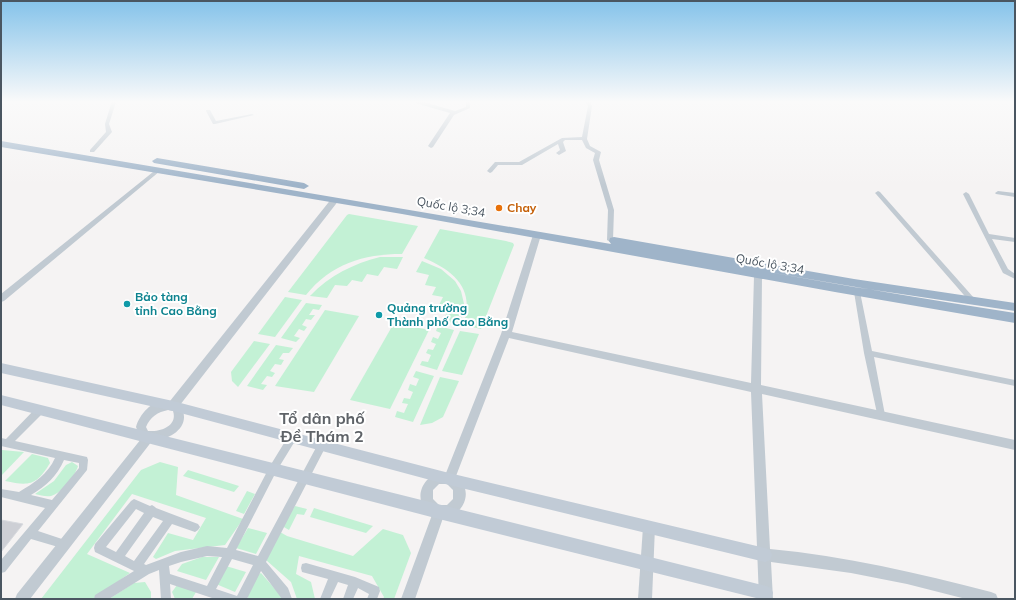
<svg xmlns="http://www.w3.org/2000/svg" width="1016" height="600" font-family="Mulish,sans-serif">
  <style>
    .green { fill: #c3f1d5 }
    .building { fill: #cdcfd5; stroke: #d7d9de }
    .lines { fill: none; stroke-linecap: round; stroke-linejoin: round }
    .minor { fill: #c1cad2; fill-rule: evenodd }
    .tertiary { fill: #c1cad2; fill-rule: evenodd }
    .secondary { fill: #c1cbd6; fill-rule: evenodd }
    .trunk { fill: #9fb4c9; fill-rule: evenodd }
    .food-dot { fill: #e8710a; stroke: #fff; stroke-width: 1.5 }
    .culture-dot { fill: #0f9aa8; stroke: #fff; stroke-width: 1.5 }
    .labels { text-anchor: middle; stroke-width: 4; stroke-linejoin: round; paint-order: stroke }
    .street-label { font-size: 12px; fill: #4a5661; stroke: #fff }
    .food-label { font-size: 12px; font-weight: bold; fill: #c56008; stroke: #fff; text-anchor: start }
    .culture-label { font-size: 12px; font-weight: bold; fill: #0d838f; stroke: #fff; text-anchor: start }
    .near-neighbourhood-label { font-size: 16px; font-weight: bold; fill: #5f6368; stroke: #fff }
  </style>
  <rect width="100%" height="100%" fill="#f5f3f3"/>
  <g class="green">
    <path d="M 349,214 L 418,226 L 402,254 C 363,254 331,264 306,295 L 288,292 L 347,215 Z"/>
    <path d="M 440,229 L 506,241 L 513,243 L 514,245 L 481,329 L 463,325 C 476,289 454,271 424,258 Z"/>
    <path d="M 380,257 L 403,257 L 397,269 L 384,267 L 378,276 L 367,274 L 362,282 L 352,280 L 347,286 L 335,285 L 327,298 L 310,296 C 330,275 353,264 380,257 Z"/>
    <polygon points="422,261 441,269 455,281 461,291 465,308 459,324 443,321 449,307 439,305 443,297 432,295 436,287 425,285 429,275 416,272"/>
    <polygon points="285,297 302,300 275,337 258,334"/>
    <polygon points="306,303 322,305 319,310 313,309 309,315 315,315 311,320 306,319 302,325 307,327 304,331 299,329 294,336 300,338 296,342 281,338"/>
    <polygon points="325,310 359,316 314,392 275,386"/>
    <polygon points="394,323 429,330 390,409 350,400"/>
    <polygon points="438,326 454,330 437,370 420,365 422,361 428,362 431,355 426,353 428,349 433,350 436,344 431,342 433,337 438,339 441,333 436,331"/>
    <polygon points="460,331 479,334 462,375 442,371"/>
    <polygon points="254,341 270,344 238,387 232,381 231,372"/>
    <polygon points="276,345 293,348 289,353 283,353 279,359 284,360 281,365 275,364 270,371 275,373 272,377 267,376 261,384 267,385 263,390 247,386"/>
    <polygon points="416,371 434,376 413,422 395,417 397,411 404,413 408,404 402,403 404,398 410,399 413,392 408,390 410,384 416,386 419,379 413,377"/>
    <polygon points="440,377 459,381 443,417 432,423 420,425"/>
    <polygon points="2,450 24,452 1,476 1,451"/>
    <path d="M 32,454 L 48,458 L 50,463 C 36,486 29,486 5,481 Z"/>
    <path d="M 72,462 L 78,466 C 75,476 62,493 51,496 C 46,497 40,495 35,494 L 54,481 L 66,465 Z"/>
    <polygon points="160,462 178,467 176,495 243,519 225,545 175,551 156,559 153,557 168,533 193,540 206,518 132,494 87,554 130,573 93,599 41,599 141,470"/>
    <polygon points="188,470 239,486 234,492 183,476"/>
    <polygon points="247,491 255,494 244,514 236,511"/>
    <polygon points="295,506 307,509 304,515 297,514 289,530 282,526"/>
    <polygon points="314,508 373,526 366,533 310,517"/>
    <polygon points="248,528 267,533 256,554 236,548"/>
    <polygon points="383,529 403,535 411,553 394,599 383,599 384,597 372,576 299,556 296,574 311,582 315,599 297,599 291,582 266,560 280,532 287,536 353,556"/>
    <polygon points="202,557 219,557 206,580 177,571 182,564"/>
    <polygon points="226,566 246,572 235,592 216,584"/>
    <polygon points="261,573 282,597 281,599 253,599 248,598 247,591 256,576"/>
    <polygon points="145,582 151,592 151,599 109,599 134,583"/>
    <polygon points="177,585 196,592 192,599 175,599 172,592"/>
  </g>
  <polygon class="building" points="1,520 23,524 1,552"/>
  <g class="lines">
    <g class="minor">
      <polygon points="112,101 116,102 109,124 112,132 94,152 90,152 90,150 106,132 105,124"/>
      <polygon points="415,101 420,101 455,111 466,107 466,101 470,101 470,108 454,115 433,147 431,148 428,146 450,113 415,103"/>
      <polygon points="585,101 590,101 592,106 587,139 590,146 601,152 599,160 614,210 613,240 610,242 607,240 608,210 593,160 595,153 586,148 582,140 565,140 563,142 566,151 559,155 556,153 560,150 558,144 522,165 498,165 492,172 490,173 487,171 495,162 519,162 562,138 582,137 588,106"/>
      <polygon points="206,110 210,110 216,121 252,114 254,115 215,124 213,124 206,111"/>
      <polygon points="878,191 880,192 974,298 976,300 974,302 970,302 876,194 875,193"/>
      <polygon points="998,191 1015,193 1015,197 996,194 995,193"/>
      <polygon points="966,192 969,194 989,234 1015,238 1015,242 992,239 1008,269 1015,274 1015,279 1003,273 963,194"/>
      <polygon points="855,290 857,290 860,292 872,351 1015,380 1015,386 874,357 885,415 884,418 881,419 878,418 864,353 854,292"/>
      <path d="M 40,406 L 43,407 L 44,410 L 43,413 L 15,441 L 87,457 L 88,460 L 87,470 L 38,531 L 68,541 L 70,544 L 68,547 L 65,549 L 31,539 L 5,572 L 1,573 L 1,560 L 45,508 L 1,497 L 1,489 L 19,492 C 34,483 48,474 55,458 L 1,446 L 1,438 L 6,439 L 37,407 ZM 64,460 L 79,463 L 79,468 L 52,500 L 31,495 C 46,486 57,476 64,460 Z"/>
      <path d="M 292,434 L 295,435 L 296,438 L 295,441 L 276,472 L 236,550 L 258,556 L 319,442 L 322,441 L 325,442 L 326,445 L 325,448 L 266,562 L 288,588 L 292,599 L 282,599 L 261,571 L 247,599 L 215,599 L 170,584 L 171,599 L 161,599 L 159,570 L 149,574 L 109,599 L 94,599 L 95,595 L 134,571 L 95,552 L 94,548 L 95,544 L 131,501 L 134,499 L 150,506 L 152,505 L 155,507 L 156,508 L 198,524 L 200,527 L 198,530 L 195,532 L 172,524 L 144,564 L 146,565 L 181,552 L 207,546 L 227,548 L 270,466 L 289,435 ZM 136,509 L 144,513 L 116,552 L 106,547 ZM 153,517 L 163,521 L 134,561 L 125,556 ZM 207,556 L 222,557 L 207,586 L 170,574 L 169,566 L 181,562 ZM 232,559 L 253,565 L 237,596 L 216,589 Z"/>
      <polygon points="306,563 355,577 379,587 380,591 377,599 367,599 369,594 358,588 353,599 343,599 348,585 338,582 330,599 320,599 328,579 302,572 301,568 302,564"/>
    </g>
    <g class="tertiary">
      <polygon points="158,168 162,170 160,171 4,301 1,302 1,294"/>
      <path d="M 332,198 L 335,198 L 339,200 L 180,405 C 193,425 172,440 152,441 L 30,599 L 15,599 L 17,594 L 141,439 L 136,427 C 140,413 154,398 170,401 ZM 168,410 L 173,411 C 178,426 160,432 148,431 L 146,427 C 150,417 158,412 168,410 Z"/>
      <path d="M 537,232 L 541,235 L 512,332 L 751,383 L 754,276 L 758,273 L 762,276 L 761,385 L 1015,440 L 1015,450 L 762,394 L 770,549 C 845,556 918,573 991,592 L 996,594 L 998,599 L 966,599 L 907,584 L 851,573 L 771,562 L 773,599 L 759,599 L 751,392 L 509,338 L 456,476 C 475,490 464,516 443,518 L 415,599 L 401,599 L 432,515 C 410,503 422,471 446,473 L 501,334 L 533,235 ZM 439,484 L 447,484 L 453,490 L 453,499 L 447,505 L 439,505 L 433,499 L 433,490 Z"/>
      <polygon points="649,521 653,523 655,527 652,599 638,599 643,527 645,523"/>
    </g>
    <g class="secondary">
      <polygon points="1,363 173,401 449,473 765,548 770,550 772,555 770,560 765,562 449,485 173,411 1,373"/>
      <polygon points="1,395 766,586 771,588 773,593 771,598 760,599 439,519 1,405"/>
    </g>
    <g class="trunk">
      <path d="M 1,141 L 611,244 L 609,241 L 610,238 L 614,237 L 854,279 L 1015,303 L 1015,311 L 854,287 L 704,261 C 807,279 911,297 1015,313 L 1015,323 L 835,292 L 402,214 L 1,147 Z"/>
      <polygon points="157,158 304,183 309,186 304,189 154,163 152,161"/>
    </g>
  </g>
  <linearGradient id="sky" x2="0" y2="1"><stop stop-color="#85c3ea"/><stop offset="0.55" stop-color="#fafafa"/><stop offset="1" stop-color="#fafafa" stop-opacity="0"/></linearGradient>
  <rect width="1016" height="185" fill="url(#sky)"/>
  <circle class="food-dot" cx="499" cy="208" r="4"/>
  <g class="culture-dot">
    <circle cx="127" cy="304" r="4"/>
    <circle cx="379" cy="315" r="4"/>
  </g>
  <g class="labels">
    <g class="street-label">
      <text transform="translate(451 207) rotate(10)" y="4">Quốc lộ 3;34</text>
      <text transform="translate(770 264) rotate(10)" y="4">Quốc lộ 3;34</text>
    </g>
    <g class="food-label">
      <text x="507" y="212">Chay</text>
    </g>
    <g class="culture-label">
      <text x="135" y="301">Bảo tàng<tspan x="135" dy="14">tỉnh Cao Bằng</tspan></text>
      <text x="387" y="312">Quảng trường<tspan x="387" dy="14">Thành phố Cao Bằng</tspan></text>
    </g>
    <g class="near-neighbourhood-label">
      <text x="322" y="424">Tổ dân phố<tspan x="322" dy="18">Đề Thám 2</tspan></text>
    </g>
  </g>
  <rect width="1016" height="600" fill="none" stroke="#4a5661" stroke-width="4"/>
</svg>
